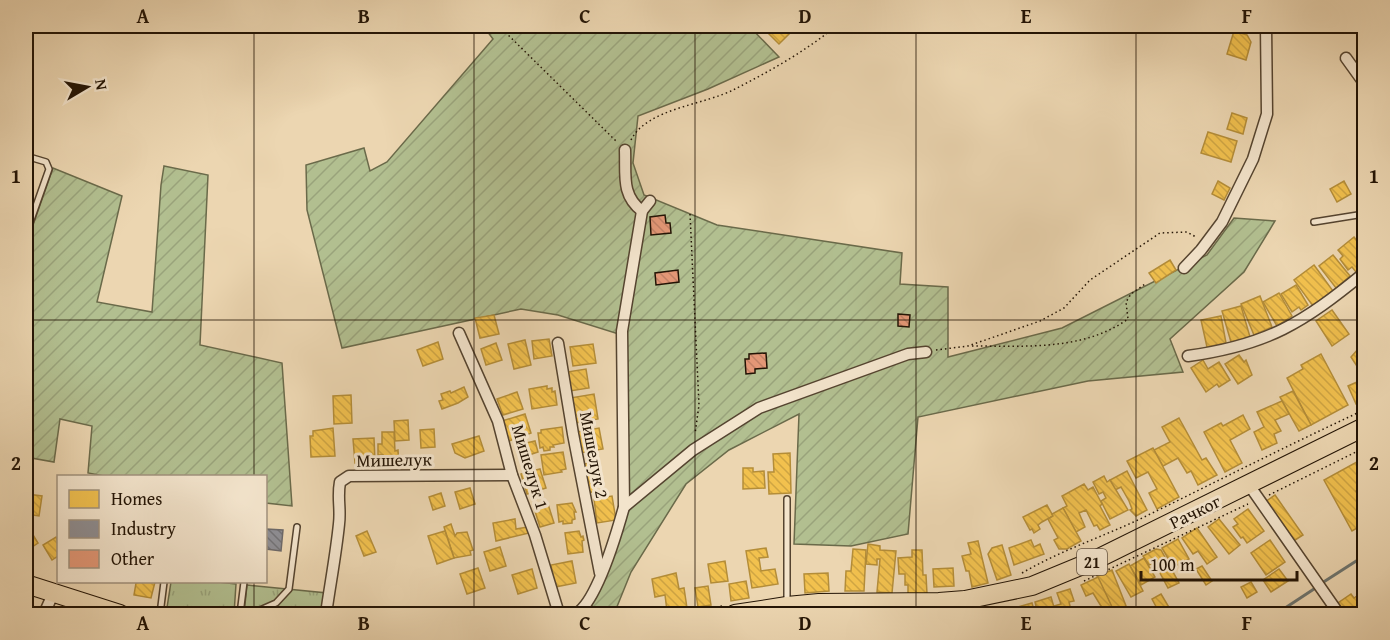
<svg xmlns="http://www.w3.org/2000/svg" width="1390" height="640" font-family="'Gentium Book Plus',serif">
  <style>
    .grass { fill: url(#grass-tufts); stroke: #6a6a4a; stroke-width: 1.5 }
    .garden { fill: url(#garden-furrows); stroke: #6a6a4a; stroke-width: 1.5 }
    .homes { fill: url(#homes-back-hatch); stroke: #b48d38; stroke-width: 1.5 }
    .industry { fill: url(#industry-back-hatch); stroke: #6d6968; stroke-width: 1.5 }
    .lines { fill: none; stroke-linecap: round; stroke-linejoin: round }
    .stream { stroke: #6d7570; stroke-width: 3 }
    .building { fill: url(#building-back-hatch); stroke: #231405; stroke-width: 1.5 }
    .service-casing { stroke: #554430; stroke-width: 8 }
    .minor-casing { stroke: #554430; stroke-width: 13 }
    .primary-casing { stroke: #231405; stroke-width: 20 }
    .path { stroke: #231405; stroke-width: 1.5; stroke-dasharray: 1.5 3; stroke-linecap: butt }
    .service { stroke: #f3e4cc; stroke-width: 5 }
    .minor { stroke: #f3e4cc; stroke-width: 10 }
    .primary { stroke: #ecd6b1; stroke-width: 18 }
    .grid { fill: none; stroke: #231405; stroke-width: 1.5; stroke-opacity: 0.55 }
    .labels { text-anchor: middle; stroke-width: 6; stroke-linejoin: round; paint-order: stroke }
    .shield { fill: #f3e4cc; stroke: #615241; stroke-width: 1.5 }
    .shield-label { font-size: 16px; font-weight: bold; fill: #231405 }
    .street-label { font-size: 18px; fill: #231405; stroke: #f3e4cc }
    .neatline { fill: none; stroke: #231405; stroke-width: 2 }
    .grid-label { font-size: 20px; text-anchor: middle; font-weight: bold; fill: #231405 }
  </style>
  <defs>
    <pattern id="grass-tufts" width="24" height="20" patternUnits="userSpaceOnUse" patternTransform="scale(1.5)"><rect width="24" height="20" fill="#b2bf90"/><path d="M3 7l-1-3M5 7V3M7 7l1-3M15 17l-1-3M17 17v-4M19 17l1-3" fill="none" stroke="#99a37b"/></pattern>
    <pattern id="garden-furrows" width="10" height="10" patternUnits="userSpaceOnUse" patternTransform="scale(1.5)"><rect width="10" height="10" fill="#b2bf90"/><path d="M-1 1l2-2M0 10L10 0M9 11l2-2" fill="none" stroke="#99a37b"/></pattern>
    <pattern id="homes-back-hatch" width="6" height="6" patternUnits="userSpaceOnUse" patternTransform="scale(1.5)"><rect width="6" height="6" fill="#f2c14e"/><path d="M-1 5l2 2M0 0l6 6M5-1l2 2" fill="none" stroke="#cfa543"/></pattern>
    <pattern id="industry-back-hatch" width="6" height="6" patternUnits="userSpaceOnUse" patternTransform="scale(1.5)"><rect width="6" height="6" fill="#8d8d92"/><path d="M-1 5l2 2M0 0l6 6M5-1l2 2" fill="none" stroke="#737275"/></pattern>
    <pattern id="building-back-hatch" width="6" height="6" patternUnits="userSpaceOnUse" patternTransform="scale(1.5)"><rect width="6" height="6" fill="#e39776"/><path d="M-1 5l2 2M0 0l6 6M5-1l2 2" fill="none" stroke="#c28165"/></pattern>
  </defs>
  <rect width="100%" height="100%" fill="#ecd6b1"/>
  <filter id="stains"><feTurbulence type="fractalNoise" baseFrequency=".00333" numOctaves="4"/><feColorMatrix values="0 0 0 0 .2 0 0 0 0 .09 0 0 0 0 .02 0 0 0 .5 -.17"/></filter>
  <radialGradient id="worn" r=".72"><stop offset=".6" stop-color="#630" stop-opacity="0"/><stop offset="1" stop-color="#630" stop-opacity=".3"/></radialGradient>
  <g class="grass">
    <polygon points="171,582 218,582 236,584 234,614 166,614"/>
    <polygon points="247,585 327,593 322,614 244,614"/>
  </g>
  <g class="garden">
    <polygon points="485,26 623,26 631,33 638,26 749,26 779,57 708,89 638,116 633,163 644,195 717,225 902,253 900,284 948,287 948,357 1062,328 1207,255 1234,218 1275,221 1244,272 1170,339 1183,372 1088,381 918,417 908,534 851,546 794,544 799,414 729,450 686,484 631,572 614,614 589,614 623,509 622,335 558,315 521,309 342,348 307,210 306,165 364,148 370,171 387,162 493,39 484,27"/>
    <polygon points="164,166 208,175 200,345 282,363 292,506 266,503 266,476 104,476 88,473 92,426 60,419 54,462 26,457 26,245 53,168 122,196 97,302 152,312 161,185"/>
  </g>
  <g class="homes">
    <polygon points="767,26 784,26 791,32 779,44 764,29"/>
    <polygon points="1234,31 1247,35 1251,42 1246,60 1227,54"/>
    <polygon points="1232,113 1247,118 1243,134 1227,129"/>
    <polygon points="1208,132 1237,141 1231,162 1201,153"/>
    <polygon points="1218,181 1230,188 1224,200 1212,194"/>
    <polygon points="1344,181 1351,194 1337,202 1330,189"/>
    <polygon points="1354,237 1364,250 1364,265 1356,272 1352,267 1348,270 1340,259 1343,256 1338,250"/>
    <polygon points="1333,255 1350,276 1336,288 1319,266"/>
    <polygon points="1170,260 1176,270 1156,283 1149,273"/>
    <polygon points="1314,265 1333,291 1313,306 1294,280"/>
    <polygon points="1296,285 1308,305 1301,310 1299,307 1292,312 1281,294"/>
    <polygon points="1279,293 1292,316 1277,326 1263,302"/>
    <polygon points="1260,296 1272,327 1254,335 1241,304"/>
    <polygon points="1241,306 1250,337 1231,342 1222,311"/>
    <polygon points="1332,310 1349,334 1332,346 1316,321"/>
    <polygon points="494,315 499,334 480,338 475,318"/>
    <polygon points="1221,316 1226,343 1207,347 1201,320"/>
    <polygon points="549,339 552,356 534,359 532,341"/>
    <polygon points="525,340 531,365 514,369 508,344"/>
    <polygon points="438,342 443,359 423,366 417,350"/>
    <polygon points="496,343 502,360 486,365 481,349"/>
    <polygon points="593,344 596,363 573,366 570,347"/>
    <polygon points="1359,348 1364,354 1364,377 1351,357"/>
    <polygon points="1321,354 1348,405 1311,425 1287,378 1303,369 1301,365"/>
    <polygon points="1239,355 1244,362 1246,360 1252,375 1238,384 1225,364"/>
    <polygon points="1203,360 1208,369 1219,362 1230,380 1219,387 1217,384 1206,392 1191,368"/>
    <polygon points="586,369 589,388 570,391 567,372"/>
    <polygon points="1364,379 1364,400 1356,404 1348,386"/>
    <polygon points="547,386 547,389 552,388 552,392 555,391 557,405 532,409 529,389"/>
    <polygon points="464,387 468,397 458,403 442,409 439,401 443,400 441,394 450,391 451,393"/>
    <polygon points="1293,391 1311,425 1299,431 1280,397"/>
    <polygon points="517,392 523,409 503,415 497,399"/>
    <polygon points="594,394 598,419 576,423 570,398"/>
    <polygon points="351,395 352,423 334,424 333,396"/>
    <polygon points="1282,401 1289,414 1275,420 1281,431 1274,434 1277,443 1262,450 1254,432 1264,427 1257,412"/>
    <polygon points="525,414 531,433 509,441 502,421"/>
    <polygon points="1243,415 1250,429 1230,440 1242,463 1225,472 1204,432 1221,423 1223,426"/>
    <polygon points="1179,418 1202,460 1206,458 1217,475 1198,485 1191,471 1187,473 1178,458 1163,466 1154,450 1170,442 1162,427"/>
    <polygon points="408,420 409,440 395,441 394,421"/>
    <polygon points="562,427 564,443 553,445 554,447 550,447 550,450 544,451 543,447 540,448 538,433 541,433 541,430"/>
    <polygon points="333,428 335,456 311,457 310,436 313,436 313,431"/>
    <polygon points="599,428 603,449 580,453 576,432"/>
    <polygon points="434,429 435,447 421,448 420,430"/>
    <polygon points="382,432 394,432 395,451 398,450 399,466 388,466 388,461 383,461 383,455 378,455 378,444 382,444"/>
    <polygon points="479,436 484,451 465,458 455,453 452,444"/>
    <polygon points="374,438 375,462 355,463 353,439"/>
    <polygon points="535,441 538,452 529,455 526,443"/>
    <polygon points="1153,448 1179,497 1157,509 1149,493 1157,489 1148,472 1136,478 1127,461"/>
    <polygon points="563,452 566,469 561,470 562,472 544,475 541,455"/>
    <polygon points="790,453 791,493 769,494 768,472 774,472 773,454"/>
    <polygon points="1364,458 1364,487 1356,491 1364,506 1364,524 1352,531 1324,480"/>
    <polygon points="591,463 596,491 588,493 584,464"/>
    <polygon points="743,468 753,468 753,472 764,471 765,488 743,489"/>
    <polygon points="540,469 546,488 527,494 521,474"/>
    <polygon points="1127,471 1147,510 1136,516 1130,510 1132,509 1129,501 1121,487 1115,490 1110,480"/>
    <polygon points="1104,476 1107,482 1110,480 1128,510 1110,519 1101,501 1106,498 1103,492 1099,494 1093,482"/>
    <polygon points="1084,484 1088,490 1093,487 1102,504 1100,506 1110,525 1100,530 1097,525 1094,526 1086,510 1079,513 1085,527 1076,532 1063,508 1067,506 1062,496"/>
    <polygon points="470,488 475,504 460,509 455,492"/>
    <polygon points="441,493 445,506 433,510 429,497"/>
    <polygon points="27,494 42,496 39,516 26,514"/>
    <polygon points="1275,495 1303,535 1292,542 1265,502"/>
    <polygon points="612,496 616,520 597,523 594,499"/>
    <polygon points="572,503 576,512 574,512 575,519 572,520 572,523 563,524 563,521 559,522 557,505"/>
    <polygon points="548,504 554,523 540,527 534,508"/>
    <polygon points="1047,505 1053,516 1042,522 1038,525 1040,529 1034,533 1032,529 1030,530 1023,517"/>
    <polygon points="1063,508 1081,541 1067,549 1059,549 1054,540 1058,538 1048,519 1053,516 1052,514"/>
    <polygon points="1248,509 1264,531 1247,543 1243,537 1241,538 1233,527 1238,524 1234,519"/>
    <polygon points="515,519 516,529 527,527 529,533 496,541 493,523"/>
    <polygon points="1219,519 1240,545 1229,554 1208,527"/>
    <polygon points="451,524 455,536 457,533 467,532 473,550 470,551 471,555 454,558 444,527"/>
    <polygon points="1197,528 1217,557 1207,564 1198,551 1193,554 1182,538"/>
    <polygon points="30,530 38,543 26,551 26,533"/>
    <polygon points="367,531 376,552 364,556 356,536"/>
    <polygon points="445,531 454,558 437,564 428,536"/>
    <polygon points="579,531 581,537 583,536 584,540 582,541 583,552 568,554 565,533"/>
    <polygon points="56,537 58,542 58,556 52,560 43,545"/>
    <polygon points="1178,539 1189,559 1173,567 1162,548"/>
    <polygon points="1031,540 1034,547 1040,544 1044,554 1014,565 1009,548"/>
    <polygon points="1270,540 1285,562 1266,575 1251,553"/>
    <polygon points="978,541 988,583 972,587 969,571 966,571 962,556 971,554 968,543"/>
    <polygon points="868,544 880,546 880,550 896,551 892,593 877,592 880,559 877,559 877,565 866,564"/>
    <polygon points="1002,545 1011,575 997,580 988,554 992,548"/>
    <polygon points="500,547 506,566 490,571 484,552"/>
    <polygon points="766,548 768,557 759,558 761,571 775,569 778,584 752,588 746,551"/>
    <polygon points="853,549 866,550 864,591 845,591 846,571 851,571"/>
    <polygon points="1156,549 1161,550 1179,583 1168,588 1154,562 1149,565 1143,556"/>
    <polygon points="912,550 922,550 923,575 926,575 927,594 908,594 908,585 905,585 905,574 899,574 898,558 912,557"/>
    <polygon points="1144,558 1155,577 1141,585 1130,566"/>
    <polygon points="572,561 576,583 555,587 551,565"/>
    <polygon points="725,561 728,581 711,583 708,564"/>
    <polygon points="1129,564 1143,591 1131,597 1116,571"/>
    <polygon points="1202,566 1212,581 1206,585 1196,569"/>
    <polygon points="478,568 485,588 467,594 460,574"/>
    <polygon points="953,568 954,586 934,587 933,569"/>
    <polygon points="532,569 537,588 518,594 512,575"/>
    <polygon points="1279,569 1288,581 1271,592 1263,580"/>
    <polygon points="1112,570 1126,606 1114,612 1097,576"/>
    <polygon points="676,573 679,589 684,588 687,608 667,611 665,595 655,597 652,579"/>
    <polygon points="828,573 829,591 805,593 804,574"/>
    <polygon points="1098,577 1112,607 1104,611 1093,593 1086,596 1081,585"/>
    <polygon points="746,581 749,598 731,601 729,584"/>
    <polygon points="140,582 155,582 151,598 134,595 136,583"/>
    <polygon points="1251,582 1257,592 1247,598 1241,587"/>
    <polygon points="708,586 711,605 698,607 695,588"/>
    <polygon points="1070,589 1074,601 1069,602 1072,614 1056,614 1054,606 1061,604 1057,593"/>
    <polygon points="1364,591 1364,609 1356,614 1341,614 1335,605 1351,594 1354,598"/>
    <polygon points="1161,594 1173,614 1160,614 1152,599"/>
    <polygon points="1051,597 1056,614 1038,614 1035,602"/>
    <polygon points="1032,603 1035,614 1016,614 1014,608"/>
  </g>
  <polygon class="industry" points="266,529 283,530 281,551 266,549"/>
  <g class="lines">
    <g class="stream">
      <polyline points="1322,583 1364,556"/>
      <polyline points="1276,614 1317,587"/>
    </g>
  </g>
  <g class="building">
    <polygon points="665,215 666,223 670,223 671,233 651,235 650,217"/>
    <polygon points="678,270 679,282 656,285 655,273"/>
    <polygon points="898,314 910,315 909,327 898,326"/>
    <polygon points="766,353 767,368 755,369 755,373 746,374 745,359 749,359 749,354"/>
  </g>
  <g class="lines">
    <defs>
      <g id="service">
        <polyline points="26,156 46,162 49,169 26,234"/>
        <polyline points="1314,222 1364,214"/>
        <polyline points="787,604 787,499"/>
        <polyline points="160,614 164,582"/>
        <polyline points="240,614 244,582"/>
        <polyline points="251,614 276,603 289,589 297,527"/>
      </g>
      <g id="minor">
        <polyline points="1346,58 1364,83"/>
        <path d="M 625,150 C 626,175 621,195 642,211"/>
        <polyline points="1184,268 1201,250 1222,222 1253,159 1267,114 1266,26"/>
        <polyline points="459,333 498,421 512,475 535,535 559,614"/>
        <polyline points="558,343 573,434 600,573"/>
        <path d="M 1188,356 C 1268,345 1303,323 1364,273"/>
        <polyline points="1249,485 1339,614"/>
        <polyline points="624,507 693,450 759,408 908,354 926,352"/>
        <polyline points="44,614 53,594"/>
        <path d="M 326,614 C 330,585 336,554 339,524 C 341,508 337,498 340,482 L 349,476 L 512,475"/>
        <path d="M 576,614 C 597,601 617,532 624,507 L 622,331 L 642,211 L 650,201"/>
      </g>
      <g id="primary">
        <polyline points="26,584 120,614"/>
        <polyline points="735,614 787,606 819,603 939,602 965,600 1032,586 1095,560 1364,427"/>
      </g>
    </defs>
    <use href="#service" class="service-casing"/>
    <use href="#minor" class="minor-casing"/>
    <use href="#primary" class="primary-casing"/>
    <g class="path">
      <polyline points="499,26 617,142"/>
      <path d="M 631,140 C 647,108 705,105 735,89 C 770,71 806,51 836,26"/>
      <polyline points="690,214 699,405 695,434"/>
      <path d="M 972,346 C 1025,346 1083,351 1128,319 L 1126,302 L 1131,294 L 1145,284"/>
      <polyline points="936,350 968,346 1040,321 1064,308 1090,280 1160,233 1187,232 1196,237"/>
      <polyline points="1269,495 1364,448"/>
      <path d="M 1022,573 C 1060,551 1099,538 1138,520 C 1214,483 1288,445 1364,410"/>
      <polyline points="1084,581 1248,504"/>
      <polyline points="281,610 297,614"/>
      <polyline points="667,614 722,606"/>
    </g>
    <use href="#service" class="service"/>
    <use href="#minor" class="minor"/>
    <use href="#primary" class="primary"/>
  </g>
  <path class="grid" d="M 254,26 L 254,476M 474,26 L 474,614M 695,26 L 695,614M 916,26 L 916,614M 1136,26 L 1136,614M 26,320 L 1364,320M 254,582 L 254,614"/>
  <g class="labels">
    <rect class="shield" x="1077" y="549" width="30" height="26" rx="4.5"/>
    <g class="shield-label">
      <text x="1092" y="568">21</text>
    </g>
    <g class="street-label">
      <text transform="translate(594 455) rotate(79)" y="6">Мишелук 2</text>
      <text transform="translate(394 460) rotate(-1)" y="6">Мишелук</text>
      <text transform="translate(530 467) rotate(73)" y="6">Мишелук 1</text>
      <text transform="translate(1195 512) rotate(-26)" y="6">Рачког</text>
    </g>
  </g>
  <rect width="1390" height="640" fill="none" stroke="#ecd6b1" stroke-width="66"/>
  <rect x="57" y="475" width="210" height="108" fill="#f3e4cc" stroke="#a0917c" stroke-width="1.5"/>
  <rect x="69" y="490" width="30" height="18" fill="#f2c14e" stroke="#a0917c" stroke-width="1.5"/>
  <text x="111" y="505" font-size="18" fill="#231405">Homes</text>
  <rect x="69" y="520" width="30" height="18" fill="#8d8d92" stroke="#a0917c" stroke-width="1.5"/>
  <text x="111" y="535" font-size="18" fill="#231405">Industry</text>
  <rect x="69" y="550" width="30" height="18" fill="#e39776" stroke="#a0917c" stroke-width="1.5"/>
  <text x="111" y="565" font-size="18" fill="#231405">Other</text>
  <g transform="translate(87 87) rotate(80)" stroke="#f3e4cc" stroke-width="4.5" paint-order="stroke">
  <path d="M0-4.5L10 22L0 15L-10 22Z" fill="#231405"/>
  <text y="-9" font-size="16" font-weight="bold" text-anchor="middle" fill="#231405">N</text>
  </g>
  <path d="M1141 571v9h156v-9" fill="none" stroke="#231405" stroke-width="3"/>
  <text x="1150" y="571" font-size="18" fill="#231405" stroke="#f3e4cc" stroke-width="4.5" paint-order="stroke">100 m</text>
  <rect x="33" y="33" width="1324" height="574" class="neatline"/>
  <g class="grid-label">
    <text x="143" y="23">A</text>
    <text x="364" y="23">B</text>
    <text x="585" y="23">C</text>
    <text x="805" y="23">D</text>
    <text x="1026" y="23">E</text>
    <text x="1247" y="23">F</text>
    <text x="16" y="183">1</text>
    <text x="1374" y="183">1</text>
    <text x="16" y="470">2</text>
    <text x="1374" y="470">2</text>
    <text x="143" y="630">A</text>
    <text x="364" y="630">B</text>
    <text x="585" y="630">C</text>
    <text x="805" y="630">D</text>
    <text x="1026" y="630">E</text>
    <text x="1247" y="630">F</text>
  </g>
  <rect width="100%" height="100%" filter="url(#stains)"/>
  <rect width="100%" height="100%" fill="url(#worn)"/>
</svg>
